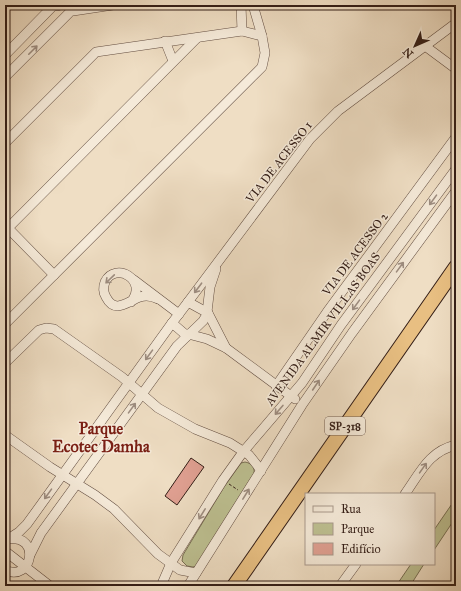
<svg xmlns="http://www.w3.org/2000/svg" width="461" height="591" font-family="'IM FELL Great Primer',serif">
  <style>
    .green { fill: #bdc091; stroke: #786f54 }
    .building { fill: #e0a092; stroke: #341e17 }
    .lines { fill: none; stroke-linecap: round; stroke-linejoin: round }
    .minor-casing { stroke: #634e42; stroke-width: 10 }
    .highway-casing { stroke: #341e17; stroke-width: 16 }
    .path { stroke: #341e17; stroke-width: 1; stroke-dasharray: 3 2; stroke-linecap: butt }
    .minor { stroke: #f5ead9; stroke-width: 9 }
    .highway { stroke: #e8bf82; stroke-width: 14 }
    .oneway { stroke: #9e8e82 }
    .labels { text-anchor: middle; stroke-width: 3; stroke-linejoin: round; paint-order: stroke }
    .shield { fill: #f5ead9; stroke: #6e5b51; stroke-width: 1 }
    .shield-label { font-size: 11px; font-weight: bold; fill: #341e17 }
    .street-label { font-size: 12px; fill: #341e17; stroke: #f5ead9 }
    .district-label { font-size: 16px; font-weight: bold; fill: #7a1f14; stroke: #f5ead9 }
  </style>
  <rect width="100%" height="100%" fill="#efdec4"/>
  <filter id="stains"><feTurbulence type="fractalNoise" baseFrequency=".005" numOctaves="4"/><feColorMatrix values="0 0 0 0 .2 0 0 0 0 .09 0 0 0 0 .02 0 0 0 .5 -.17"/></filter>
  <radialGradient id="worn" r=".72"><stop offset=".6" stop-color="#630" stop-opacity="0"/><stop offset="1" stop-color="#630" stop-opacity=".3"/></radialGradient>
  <g class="green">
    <path d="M 245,462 C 251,463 255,467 254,473 L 196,566 L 193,567 L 187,566 L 182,561 L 183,555 L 224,487 L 241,463 Z"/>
    <polygon points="456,498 456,517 434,550 434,530"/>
    <polygon points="411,564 424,564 410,586 396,586"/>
  </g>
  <polygon class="building" points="191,458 204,467 177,505 165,496"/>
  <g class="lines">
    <defs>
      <g id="minor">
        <polyline points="241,5 242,31"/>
        <polyline points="73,11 113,5"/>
        <polyline points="165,41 173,61"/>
        <polyline points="425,46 456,69"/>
        <polyline points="5,55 53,6 58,6"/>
        <polyline points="5,77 69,13"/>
        <polyline points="5,143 96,52 242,31 262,36"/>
        <polyline points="5,225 54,275"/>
        <polyline points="5,231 197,38"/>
        <polyline points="134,280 179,314"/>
        <path d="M 131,302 C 149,280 115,261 105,282 C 103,287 103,292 106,297 C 115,315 128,301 140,297 C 146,295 152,296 158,299"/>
        <polyline points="188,302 310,139 338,111 456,23"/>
        <polyline points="207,312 210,287 216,269"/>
        <polyline points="208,313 226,348"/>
        <polyline points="5,324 262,67 265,53 262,36 253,5"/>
        <polyline points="188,334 207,339 226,348 295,399"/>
        <polyline points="5,363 39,330 46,328 54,329 122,377 158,408 195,429 230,443 249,455 257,465 261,471"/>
        <polyline points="276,386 327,312 456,137"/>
        <polyline points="5,435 50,467 95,495 114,509 158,554 180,570 196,573"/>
        <path d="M 405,494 C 420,473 429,451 456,445"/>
        <polyline points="8,539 19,532 27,524 172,323"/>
        <polyline points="5,551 50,586"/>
        <polyline points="30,555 41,533 177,346 203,321 208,313 188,302 172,323 186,335"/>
        <path d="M 5,570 C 32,583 42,534 8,539"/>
        <polyline points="161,586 171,563 223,480 243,452 302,383 341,325 456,169"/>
        <polyline points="188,586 302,405 352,333 456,191"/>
        <polyline points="340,586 356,564"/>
      </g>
      <polyline id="highway" points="234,586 456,267"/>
    </defs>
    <use href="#minor" class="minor-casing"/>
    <use href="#highway" class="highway-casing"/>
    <polyline class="path" points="229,484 238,490"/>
    <use href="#minor" class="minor"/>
    <use href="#highway" class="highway"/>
  </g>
  <defs><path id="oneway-shaft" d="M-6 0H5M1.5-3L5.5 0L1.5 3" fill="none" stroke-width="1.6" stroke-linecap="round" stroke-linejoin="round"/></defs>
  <g class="oneway">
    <use href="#oneway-shaft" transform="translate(33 50) rotate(-45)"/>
    <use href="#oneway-shaft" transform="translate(433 200) rotate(126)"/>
    <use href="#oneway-shaft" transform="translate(400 267) rotate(-54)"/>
    <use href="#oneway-shaft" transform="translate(110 279) rotate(136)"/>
    <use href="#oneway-shaft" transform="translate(198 288) rotate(127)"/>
    <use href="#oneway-shaft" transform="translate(356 305) rotate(126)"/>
    <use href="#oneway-shaft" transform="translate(149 355) rotate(126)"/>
    <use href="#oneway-shaft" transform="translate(316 385) rotate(-56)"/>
    <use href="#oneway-shaft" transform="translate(132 408) rotate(-54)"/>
    <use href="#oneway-shaft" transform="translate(279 410) rotate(131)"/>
    <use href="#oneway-shaft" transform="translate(423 468) rotate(-55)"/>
    <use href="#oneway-shaft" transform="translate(48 494) rotate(126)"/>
    <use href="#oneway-shaft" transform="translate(246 494) rotate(-58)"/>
    <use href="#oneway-shaft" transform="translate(202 514) rotate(122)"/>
  </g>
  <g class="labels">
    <rect class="shield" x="325" y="417" width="40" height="18" rx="3"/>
    <g class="shield-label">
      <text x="345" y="430">SP-318</text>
    </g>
    <g class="street-label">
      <text transform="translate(279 162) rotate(-52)" y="4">VIA DE ACESSO 1</text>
      <text transform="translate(355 254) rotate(-53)" y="4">VIA DE ACESSO 2</text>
      <text transform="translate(323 329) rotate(-54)" y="4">AVENIDA ALMIR VILLAS BOAS</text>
    </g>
    <g class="district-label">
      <text x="101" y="434">Parque<tspan x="101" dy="18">Ecotec Damha</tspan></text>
    </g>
  </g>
  <rect width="461" height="591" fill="none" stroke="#efdec4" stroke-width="20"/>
  <rect x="6" y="6" width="449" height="579" fill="none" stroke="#341e17" stroke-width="2"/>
  <rect x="10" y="10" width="441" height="571" fill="none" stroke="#341e17"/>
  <rect x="305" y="493" width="130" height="72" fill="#f5ead9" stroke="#a8988b"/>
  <rect x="313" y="506" width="20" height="6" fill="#f5ead9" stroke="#a8988b"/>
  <text x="341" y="513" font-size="12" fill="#341e17">Rua</text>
  <rect x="313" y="523" width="20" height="12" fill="#bdc091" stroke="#a8988b"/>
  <text x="341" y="533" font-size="12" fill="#341e17">Parque</text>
  <rect x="313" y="543" width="20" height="12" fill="#e0a092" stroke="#a8988b"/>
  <text x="341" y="553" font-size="12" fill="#341e17">Edifício</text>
  <g transform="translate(415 46) rotate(225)" stroke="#f5ead9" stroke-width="3" paint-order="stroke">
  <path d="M0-3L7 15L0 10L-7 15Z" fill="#341e17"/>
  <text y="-6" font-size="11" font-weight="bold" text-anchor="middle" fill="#341e17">N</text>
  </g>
  <rect width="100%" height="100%" filter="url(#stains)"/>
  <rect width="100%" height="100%" fill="url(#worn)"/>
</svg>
